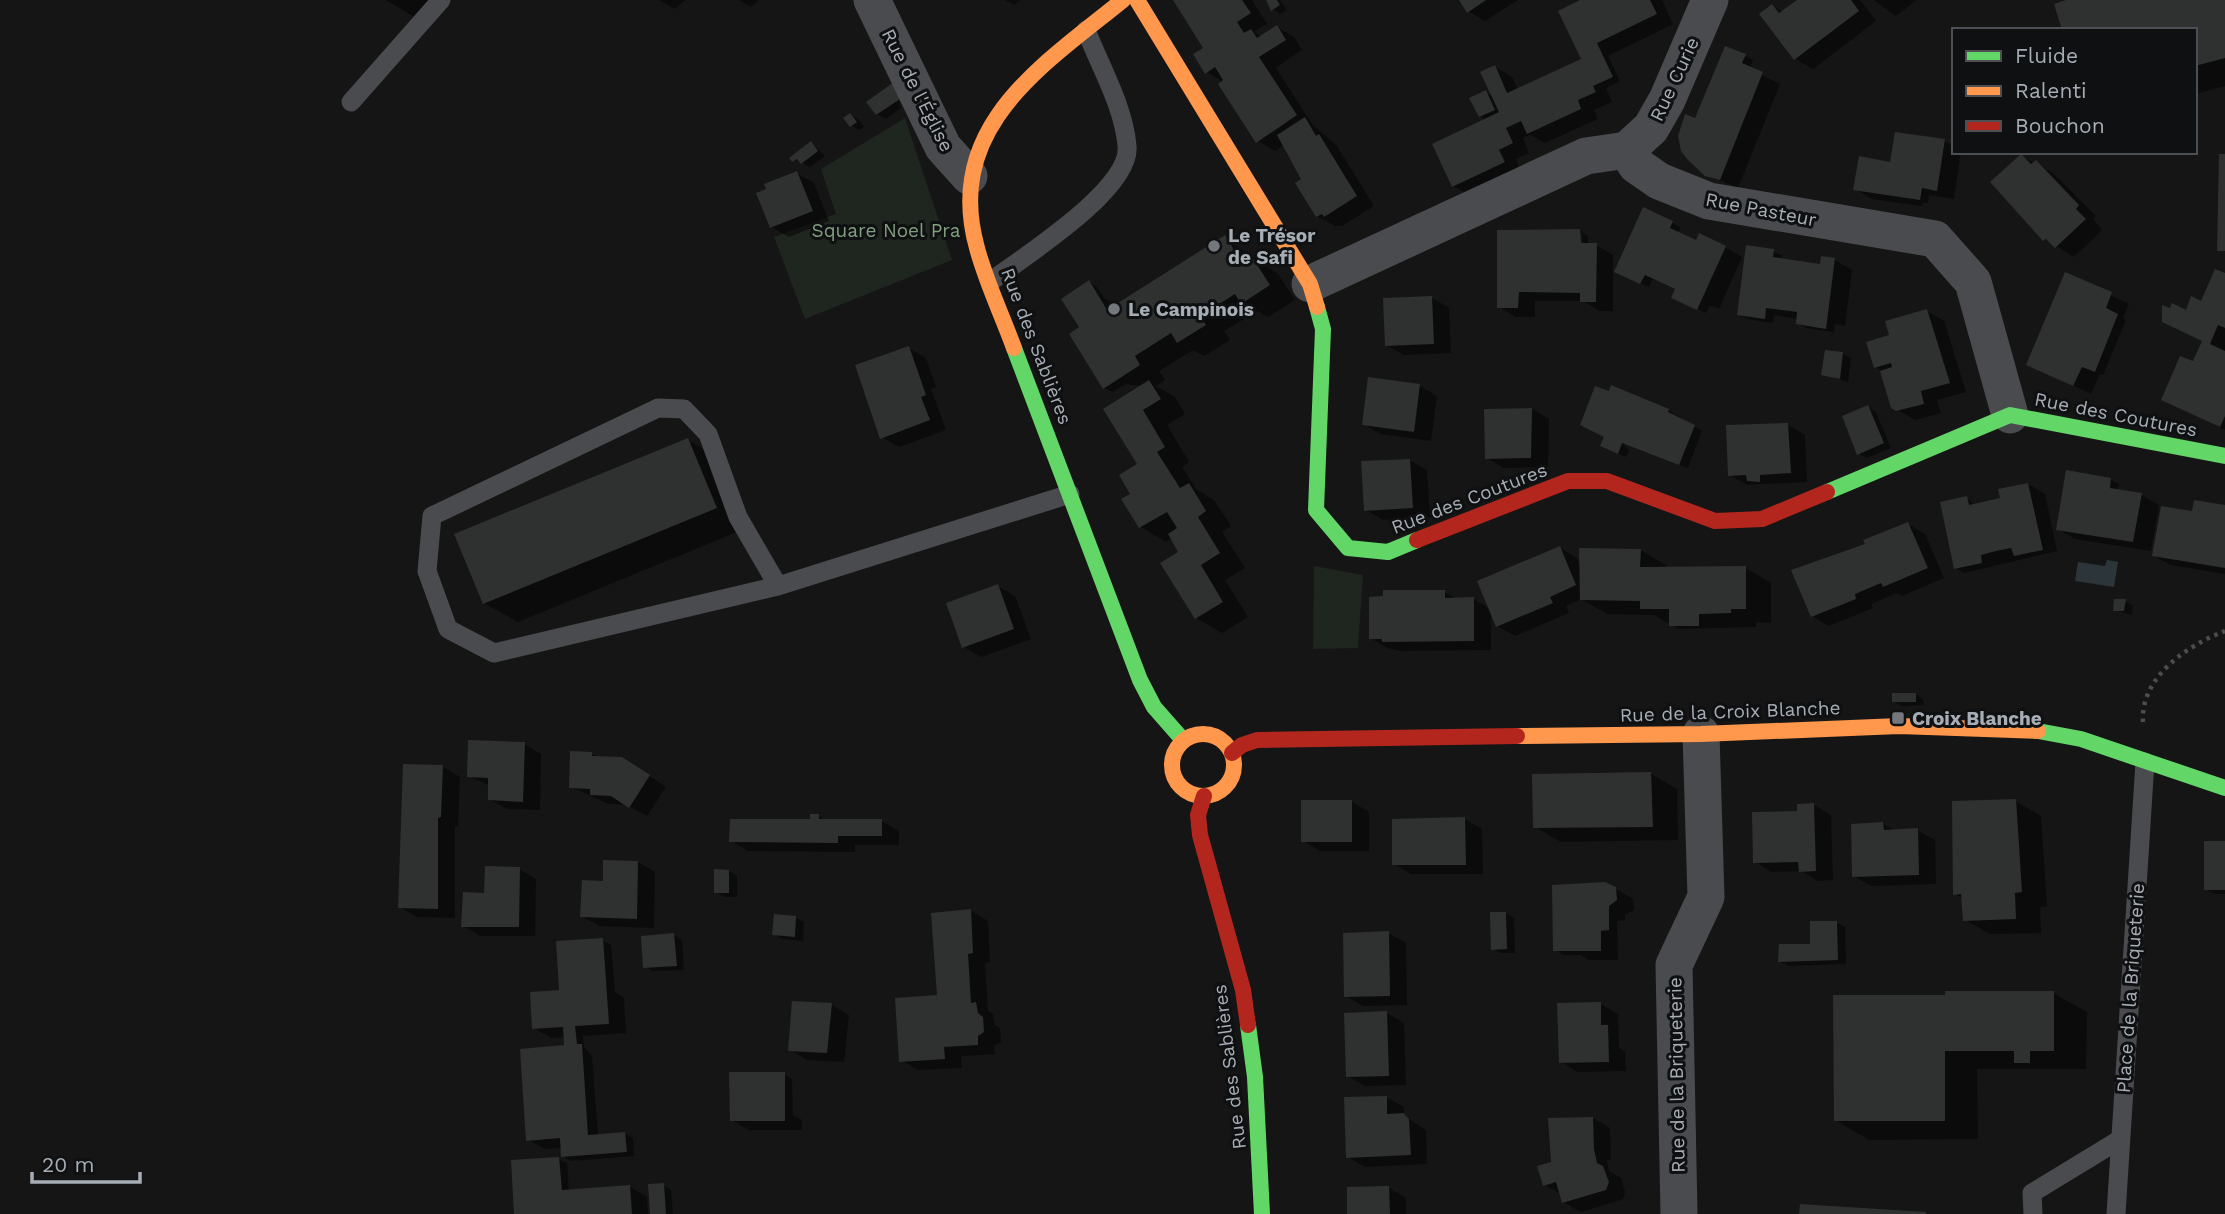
<svg xmlns="http://www.w3.org/2000/svg" width="2225" height="1214" font-family="'Work Sans',sans-serif">
  <style>
    .green { fill: #1f251f }
    .water { fill: #2c363a }
    .shadow { fill: #0007; fill-rule: evenodd }
    .building { fill: #2f3030 }
    .lines { fill: none; stroke-linecap: round; stroke-linejoin: round }
    .path { stroke: #4b4d4f; stroke-width: 4.5; stroke-dasharray: 3.5 5; stroke-linecap: butt }
    .lane { stroke: #4a4b4e; stroke-width: 19 }
    .street { stroke: #4a4b4e; stroke-width: 37 }
    .fast { stroke: #63d668; stroke-width: 16 }
    .slow { stroke: #ff974d; stroke-width: 16 }
    .jam { stroke: #b3261e; stroke-width: 16 }
    .poi-dot { fill: #74787d; stroke: #0f1011; stroke-width: 2.5 }
    .labels { text-anchor: middle; stroke-width: 6; stroke-linejoin: round; paint-order: stroke }
    .street-label { font-size: 19px; fill: #a7adb5; stroke: #0f1011 }
    .park-label { font-size: 19px; fill: #829f7f; stroke: #0f1011 }
    .poi-label { font-size: 19px; font-weight: bold; fill: #a7adb5; stroke: #0f1011; text-anchor: start }
  </style>
  <rect width="100%" height="100%" fill="#151515"/>
  <g class="green">
    <polygon points="905,118 952,260 805,319 774,237 836,214 821,169"/>
    <polygon points="1314,566 1363,575 1358,648 1313,649"/>
  </g>
  <polygon class="water" points="2107,560 2118,562 2114,587 2075,581 2078,562 2105,566"/>
  <g class="shadow">
    <polygon points="386,0 437,0 421,21"/>
    <polygon points="659,0 685,0 675,9"/>
    <polygon points="739,0 759,0 751,7"/>
    <polygon points="1005,0 1021,0 1014,5"/>
    <polygon points="1175,0 1252,0 1267,24 1254,32 1262,37 1277,27 1294,37 1302,50 1276,68 1312,124 1337,146 1374,206 1342,226 1335,226 1317,216 1304,180 1284,145 1275,151 1258,141 1223,82 1207,72 1206,48"/>
    <polygon points="1269,0 1280,0 1287,10 1281,14 1272,9"/>
    <polygon points="1461,0 1518,0 1485,21 1468,11"/>
    <polygon points="1584,0 1662,0 1673,24 1608,56 1620,81 1606,88 1612,102 1594,110 1598,119 1545,143 1530,135 1523,138 1529,153 1516,159 1521,172 1471,196 1453,186 1487,120 1480,116 1486,92 1493,96 1495,67 1512,77 1518,90 1583,60"/>
    <polygon points="1800,0 1860,0 1876,21 1813,69 1795,59 1772,6 1783,12"/>
    <polygon points="1874,0 1917,0 1896,16"/>
    <polygon points="2073,0 2225,0 2225,86 2195,94 2195,30"/>
    <polygon points="1745,56 1753,60 1750,69 1780,84 1738,188 1706,174 1696,121"/>
    <polygon points="895,90 901,108 886,119 877,114"/>
    <polygon points="850,115 859,120 864,127 859,130 851,125"/>
    <polygon points="1944,141 1954,146 1954,152 1961,152 1954,199 1929,195 1928,203 1922,203 1922,206 1872,199 1855,189 1892,164"/>
    <polygon points="812,143 825,156 810,167 792,157"/>
    <polygon points="2021,156 2053,173 2096,216 2093,219 2102,230 2074,257 2045,239"/>
    <polygon points="796,173 814,183 829,221 789,237 771,227"/>
    <polygon points="1672,223 1680,227 1677,234 1706,247 1725,247 1742,257 1719,309 1710,305 1706,313 1682,302 1677,290 1653,279 1649,287 1624,276"/>
    <path d="M 1580,231 L 1588,236 L 1588,245 L 1596,245 L 1613,255 L 1613,311 L 1600,311 L 1583,301 L 1535,301 L 1535,317 L 1516,317 L 1499,307 ZM 1579,233 L 1582,233 L 1583,250 L 1579,250 Z"/>
    <polygon points="1225,238 1278,274 1295,300 1268,317 1257,311 1224,331 1230,340 1204,356 1193,350 1159,371 1165,380 1156,386 1175,397 1185,414 1167,425 1189,462 1182,467 1196,489 1214,500 1231,526 1222,532 1245,568 1225,580 1248,617 1222,633 1196,618 1180,552 1172,538 1166,542 1141,527 1132,494 1139,464 1142,386 1126,384 1112,392 1104,388 1081,328 1089,282 1097,287 1104,298 1117,306"/>
    <polygon points="1773,251 1782,256 1781,260 1822,266 1823,258 1835,260 1852,270 1845,326 1835,324 1834,332 1806,328 1798,323 1798,319 1774,315 1773,323 1747,319 1739,314"/>
    <polygon points="2066,274 2129,304 2123,318 2126,320 2103,375 2100,374 2091,394 2028,364"/>
    <polygon points="2225,275 2225,430 2163,399 2194,364 2204,342 2164,321 2202,303"/>
    <polygon points="1432,298 1449,308 1451,353 1404,355 1386,345"/>
    <polygon points="1927,311 1944,321 1966,392 1937,400 1941,413 1915,420 1892,407 1881,370 1875,367 1892,336"/>
    <polygon points="909,348 926,358 936,387 931,389 946,430 899,447 881,437"/>
    <polygon points="1843,354 1851,358 1848,382 1823,374"/>
    <polygon points="1420,386 1437,396 1431,441 1381,434 1363,424"/>
    <polygon points="1868,407 1876,412 1891,448 1867,458 1859,454"/>
    <polygon points="1532,409 1549,419 1548,467 1504,468 1487,458"/>
    <polygon points="1668,410 1702,431 1688,468 1622,443 1629,450 1626,457 1610,450"/>
    <polygon points="1788,425 1805,435 1807,482 1747,485 1730,475"/>
    <polygon points="688,440 721,459 749,527 518,622 484,603"/>
    <polygon points="1409,460 1427,470 1430,517 1383,520 1366,510"/>
    <polygon points="2111,480 2119,484 2118,491 2141,495 2159,505 2151,551 2075,539 2058,529"/>
    <polygon points="2028,484 2045,494 2057,551 1964,573 1955,568 1967,498 1975,505 2005,499"/>
    <polygon points="2225,506 2225,574 2171,565 2154,556 2193,513"/>
    <polygon points="1908,524 1925,534 1944,578 1902,596 1897,593 1871,604 1873,608 1829,626 1812,616 1867,545"/>
    <polygon points="1560,548 1577,558 1581,568 1640,550 1666,565 1666,568 1746,568 1771,583 1771,623 1756,622 1756,627 1679,629 1654,615 1607,614 1581,599 1566,606 1569,613 1515,636 1497,626 1491,610 1491,650 1401,651 1388,648 1370,638 1444,592 1457,599 1474,599 1490,609"/>
    <polygon points="998,586 1015,596 1031,639 981,657 964,647"/>
    <polygon points="2125,601 2133,606 2132,615 2114,610"/>
    <polygon points="1915,694 1923,699 1924,705 1902,706 1893,701"/>
    <polygon points="524,744 541,754 540,810 507,809 489,799 490,786 469,776"/>
    <polygon points="591,754 639,769 666,787 647,816 627,805 609,804 571,787"/>
    <polygon points="443,767 460,777 458,826 455,827 455,918 417,917 400,907"/>
    <polygon points="1651,774 1677,789 1678,840 1561,842 1535,827"/>
    <polygon points="2015,801 2041,816 2047,906 2040,907 2041,933 1990,934 1965,920 1963,899 1955,894"/>
    <polygon points="1352,802 1369,812 1369,851 1320,851 1303,841"/>
    <polygon points="1814,805 1831,815 1833,880 1818,881 1801,871 1772,872 1755,862 1796,813"/>
    <polygon points="819,816 827,821 881,821 899,831 899,845 855,845 855,852 748,851 731,841 812,820"/>
    <polygon points="1465,819 1482,829 1483,874 1411,874 1394,864"/>
    <polygon points="1883,824 1896,831 1917,830 1935,840 1936,884 1871,886 1853,876"/>
    <polygon points="2225,842 2225,894 2214,894 2206,889"/>
    <polygon points="638,862 655,872 654,928 599,926 582,916 605,883"/>
    <polygon points="519,869 536,879 535,936 480,936 463,926 486,895"/>
    <polygon points="729,871 737,876 737,897 724,897 716,892"/>
    <polygon points="1616,889 1633,899 1634,910 1625,915 1625,920 1617,921 1618,960 1589,960 1580,955 1563,955 1555,950"/>
    <polygon points="971,911 988,921 990,962 985,963 988,1011 993,1014 995,1025 1000,1028 1001,1042 994,1046 995,1054 961,1056 962,1068 918,1070 901,1060 939,997"/>
    <polygon points="1506,913 1514,918 1515,953 1501,953 1493,949"/>
    <polygon points="796,918 804,922 803,941 782,939 774,934"/>
    <polygon points="1837,923 1845,927 1846,964 1788,966 1780,961 1812,945"/>
    <polygon points="1388,933 1406,943 1407,1005 1363,1006 1346,996"/>
    <polygon points="674,935 682,940 684,970 653,971 645,967"/>
    <polygon points="602,940 611,945 615,992 624,998 626,1033 583,1036 584,1047 592,1056 598,1136 625,1134 633,1138 634,1156 571,1161 563,1156 562,1148 545,1149 527,1139 566,1047 565,1037 551,1038 534,1028"/>
    <polygon points="2053,993 2087,1012 2086,1069 1977,1069 1978,1139 1869,1140 1835,1120 1835,997"/>
    <polygon points="1601,1004 1618,1014 1619,1048 1625,1052 1626,1071 1578,1072 1561,1062"/>
    <polygon points="832,1005 849,1015 844,1062 807,1060 790,1050"/>
    <polygon points="1387,1013 1404,1023 1406,1085 1365,1086 1347,1076"/>
    <polygon points="784,1074 792,1079 793,1115 802,1120 802,1130 749,1130 732,1120"/>
    <polygon points="1386,1097 1404,1107 1404,1116 1426,1130 1427,1164 1365,1167 1348,1157"/>
    <polygon points="1593,1118 1610,1128 1611,1159 1607,1160 1609,1171 1621,1178 1625,1192 1623,1199 1581,1212 1563,1202 1561,1194 1545,1185 1553,1163 1550,1119"/>
    <polygon points="559,1159 567,1163 569,1192 630,1187 647,1197 648,1214 516,1214"/>
    <polygon points="663,1185 671,1190 673,1214 652,1214"/>
    <polygon points="1389,1188 1406,1198 1406,1214 1349,1214"/>
  </g>
  <g class="building">
    <polygon points="1173,0 1242,0 1251,13 1237,22 1244,33 1251,29 1257,38 1277,25 1286,40 1259,57 1297,115 1256,143 1218,84 1223,80 1215,67 1205,74 1193,54 1203,48"/>
    <polygon points="1266,0 1277,0 1280,5 1271,11"/>
    <polygon points="1459,0 1486,0 1467,13"/>
    <polygon points="1580,0 1650,0 1657,14 1597,43 1613,77 1593,86 1596,92 1578,100 1581,109 1527,134 1521,121 1506,128 1513,143 1499,150 1505,162 1452,187 1432,144 1499,112 1480,72 1495,65 1507,93 1581,59 1558,11"/>
    <polygon points="1797,0 1851,0 1859,11 1794,60 1759,14 1772,4 1779,13"/>
    <polygon points="2066,0 2225,0 2225,58 2195,66 2195,30 2062,30 2054,4"/>
    <polygon points="1725,46 1746,54 1742,63 1763,72 1720,180 1705,176 1687,159 1681,151 1678,136 1685,114 1695,118"/>
    <polygon points="894,82 900,99 876,115 866,102"/>
    <polygon points="1486,90 1495,110 1479,117 1469,98"/>
    <polygon points="850,113 857,122 850,127 843,118"/>
    <polygon points="1305,117 1316,136 1319,134 1357,196 1324,217 1322,214 1316,217 1295,183 1301,179 1277,135"/>
    <polygon points="1895,132 1945,139 1937,191 1922,188 1920,200 1853,190 1859,156 1890,162"/>
    <polygon points="811,141 818,151 801,164 797,159 792,162 789,158"/>
    <polygon points="2021,154 2031,164 2036,160 2079,205 2076,209 2086,219 2055,248 2046,239 2043,241 1990,182"/>
    <polygon points="2219,154 2225,154 2225,251 2217,251"/>
    <polygon points="797,171 813,211 770,228 756,193 766,189 764,184"/>
    <polygon points="1643,207 1673,221 1670,228 1696,240 1699,233 1726,246 1697,310 1671,298 1675,289 1645,275 1640,284 1614,272"/>
    <polygon points="1580,229 1581,243 1597,243 1596,302 1580,302 1580,293 1519,292 1518,308 1497,308 1497,230"/>
    <polygon points="1225,235 1242,263 1252,257 1270,285 1241,304 1235,294 1200,316 1206,325 1177,343 1171,333 1135,356 1140,365 1103,389 1069,334 1079,327 1061,299 1089,280 1107,310"/>
    <polygon points="1746,245 1774,249 1773,257 1820,264 1821,256 1835,258 1826,329 1796,324 1797,312 1766,308 1765,319 1737,315"/>
    <polygon points="2215,269 2225,273 2225,328 2218,325 2210,344 2225,351 2225,416 2220,427 2161,400 2180,356 2193,361 2202,341 2162,322 2162,305 2170,308 2172,303 2186,310 2191,296 2201,301"/>
    <polygon points="2065,272 2112,292 2106,308 2118,314 2095,372 2082,367 2073,386 2026,365"/>
    <polygon points="1432,296 1434,344 1385,346 1383,298"/>
    <polygon points="1927,309 1950,383 1921,391 1924,404 1896,411 1891,408 1880,371 1892,367 1891,363 1874,368 1866,342 1889,335 1885,321"/>
    <polygon points="909,346 926,395 921,397 930,420 880,439 855,365"/>
    <polygon points="1825,350 1843,352 1840,379 1821,375"/>
    <polygon points="1368,377 1420,384 1414,432 1362,425"/>
    <polygon points="1149,380 1161,399 1143,410 1165,447 1157,452 1180,488 1189,483 1206,511 1198,517 1220,553 1201,565 1223,602 1195,619 1160,563 1178,552 1168,534 1177,528 1167,512 1139,528 1121,499 1130,494 1119,475 1137,464 1103,409"/>
    <polygon points="1611,385 1669,409 1668,412 1695,425 1679,465 1622,443 1618,454 1600,446 1604,437 1580,425 1595,386 1609,391"/>
    <polygon points="1868,405 1884,443 1857,455 1842,416"/>
    <polygon points="1532,408 1531,458 1485,459 1484,409"/>
    <polygon points="1788,423 1791,473 1760,475 1760,482 1747,481 1746,475 1728,476 1726,425"/>
    <polygon points="688,438 717,508 483,604 454,534"/>
    <polygon points="1410,459 1413,508 1364,511 1361,461"/>
    <polygon points="2066,470 2111,478 2110,488 2142,493 2133,542 2056,530"/>
    <polygon points="2028,483 2043,550 2014,556 2011,548 1996,551 1981,555 1982,563 1954,569 1940,502 1967,496 1969,505 2000,498 1998,489"/>
    <polygon points="2194,500 2225,505 2225,568 2152,556 2161,506 2192,511"/>
    <polygon points="1908,522 1928,568 1883,587 1881,583 1855,594 1856,599 1811,617 1791,570 1865,544 1863,540"/>
    <polygon points="1560,546 1576,585 1550,597 1553,603 1496,627 1477,581"/>
    <polygon points="1579,548 1641,549 1640,567 1746,566 1746,609 1731,609 1731,613 1699,614 1699,626 1669,626 1669,609 1640,609 1640,601 1580,600"/>
    <polygon points="998,584 1014,629 962,648 946,603"/>
    <polygon points="1383,590 1445,590 1445,598 1474,597 1474,641 1382,642 1382,639 1369,639 1369,597 1383,596"/>
    <polygon points="2114,599 2126,599 2124,611 2113,611"/>
    <rect x="1892" y="693" width="24" height="9"/>
    <polygon points="468,740 525,742 523,802 488,800 488,778 467,777"/>
    <polygon points="570,751 592,752 592,756 622,757 650,775 629,808 611,796 590,795 590,789 569,788"/>
    <polygon points="403,764 443,765 441,817 438,818 438,909 398,908"/>
    <polygon points="1651,772 1653,827 1533,828 1532,774"/>
    <polygon points="2016,799 2022,892 2015,893 2016,919 1963,921 1961,894 1953,895 1952,801"/>
    <rect x="1301" y="800" width="51" height="42"/>
    <polygon points="1814,803 1816,871 1799,872 1798,862 1753,863 1752,812 1797,811 1797,804"/>
    <polygon points="810,814 819,814 819,819 882,819 882,836 838,836 838,843 729,842 730,819 810,819"/>
    <polygon points="1465,817 1466,865 1392,865 1392,819"/>
    <polygon points="1883,822 1884,830 1918,828 1919,875 1852,877 1851,824"/>
    <rect x="2204" y="841" width="21" height="49"/>
    <polygon points="603,860 638,861 637,919 580,917 582,880 603,881"/>
    <polygon points="485,866 520,867 519,927 461,927 463,892 484,893"/>
    <polygon points="714,869 729,870 729,893 714,893"/>
    <polygon points="1605,882 1616,887 1617,900 1609,906 1609,930 1601,931 1601,951 1553,951 1552,885"/>
    <polygon points="971,909 973,953 968,954 971,1003 976,1002 978,1013 983,1017 984,1032 978,1036 978,1045 944,1047 945,1059 899,1062 895,998 937,995 931,913"/>
    <polygon points="1490,912 1506,912 1507,949 1491,950"/>
    <polygon points="774,914 796,916 795,937 772,935"/>
    <polygon points="1810,921 1837,921 1838,960 1778,962 1779,944 1810,944"/>
    <polygon points="1389,931 1390,996 1344,997 1343,933"/>
    <polygon points="674,933 677,966 643,968 641,936"/>
    <polygon points="603,938 609,1024 575,1026 577,1044 582,1044 588,1135 625,1132 627,1152 561,1157 560,1138 526,1141 520,1049 564,1045 563,1027 532,1029 530,992 559,990 556,941"/>
    <polygon points="1945,991 2054,991 2054,1051 2030,1051 2030,1063 2014,1063 2014,1051 1945,1051 1945,1121 1834,1121 1833,995 1945,995"/>
    <polygon points="792,1001 832,1003 827,1053 788,1051"/>
    <polygon points="1601,1002 1601,1025 1608,1025 1609,1062 1559,1063 1557,1003"/>
    <polygon points="1387,1011 1389,1076 1346,1077 1344,1013"/>
    <polygon points="729,1072 785,1072 785,1121 730,1121"/>
    <polygon points="1387,1096 1387,1114 1403,1113 1409,1119 1411,1155 1346,1158 1344,1097"/>
    <polygon points="1593,1117 1594,1149 1597,1163 1603,1166 1609,1182 1606,1190 1562,1203 1556,1182 1543,1186 1537,1166 1551,1162 1548,1118"/>
    <polygon points="559,1157 562,1190 630,1185 632,1214 514,1214 511,1160"/>
    <polygon points="664,1183 666,1214 650,1214 648,1184"/>
    <polygon points="1389,1186 1390,1214 1347,1214 1347,1187"/>
    <polygon points="1800,1204 1926,1212 1926,1214 1799,1214"/>
  </g>
  <g class="lines">
    <path class="path" d="M 2143,722 C 2140,677 2188,645 2225,631"/>
    <g class="lane">
      <polyline points="351,102 441,0"/>
      <path d="M 990,282 C 1023,257 1132,189 1127,146 C 1124,107 1100,66 1086,30"/>
      <polyline points="778,586 738,517 708,434 684,409 658,408 432,516 427,571 448,629 494,653 778,586 1070,494"/>
      <polyline points="2033,1214 2032,1193 2119,1140"/>
      <polyline points="2116,1214 2145,762"/>
    </g>
    <g class="street">
      <polyline points="872,0 943,147 969,176"/>
      <polyline points="1627,150 1636,165 1659,181 1709,201 1935,239 1973,282 2010,415"/>
      <polyline points="1627,150 1651,128 1667,100 1710,0"/>
      <polyline points="1310,284 1586,156 1627,150"/>
      <polyline points="1679,1214 1674,965 1706,897 1701,734"/>
    </g>
    <g class="fast">
      <polyline points="1317,307 1323,329 1316,510 1348,548 1388,552 1417,540"/>
      <polyline points="1014,348 1140,680 1154,707 1183,740"/>
      <polyline points="1827,492 2010,415 2225,456"/>
      <polyline points="2038,731 2081,739 2225,788"/>
      <polyline points="1248,1025 1255,1077 1262,1214"/>
    </g>
    <g class="slow">
      <polyline points="1137,0 1310,284 1317,307"/>
      <path d="M 1014,348 C 1002,315 986,282 977,248 C 943,127 1042,66 1123,0"/>
      <circle cx="1203" cy="765" r="31"/>
      <polyline points="1517,736 1701,734 1899,726 2038,731"/>
    </g>
    <g class="jam">
      <polyline points="1417,540 1568,481 1607,481 1715,521 1762,519 1827,492"/>
      <polyline points="1232,753 1242,745 1257,740 1517,736"/>
      <polyline points="1204,796 1198,815 1200,835 1243,990 1248,1025"/>
    </g>
  </g>
  <g class="poi-dot">
    <circle cx="1214" cy="246" r="7"/>
    <circle cx="1114" cy="309" r="7"/>
    <rect x="1891" y="711" width="14" height="14" rx="3.5"/>
  </g>
  <g class="labels">
    <g class="street-label">
      <text transform="translate(1674 79) rotate(-65)" y="7">Rue Curie</text>
      <text transform="translate(918 90) rotate(63)" y="7">Rue de l'Église</text>
      <text transform="translate(1761 209) rotate(11)" y="7">Rue Pasteur</text>
      <text transform="translate(1037 346) rotate(69)" y="7">Rue des Sablières</text>
      <text transform="translate(2116 414) rotate(11)" y="7">Rue des Coutures</text>
      <text transform="translate(1469 498) rotate(-21)" y="7">Rue des Coutures</text>
      <text transform="translate(1730 711) rotate(-2)" y="7">Rue de la Croix Blanche</text>
      <text transform="translate(2130 988) rotate(-86)" y="7">Place de la Briqueterie</text>
      <text transform="translate(1229 1067) rotate(-97)" y="7">Rue des Sablières</text>
      <text transform="translate(1676 1075) rotate(-91)" y="7">Rue de la Briqueterie</text>
    </g>
    <g class="park-label">
      <text x="886" y="237">Square Noel Pra</text>
    </g>
    <g class="poi-label">
      <text x="1228" y="242">Le Trésor<tspan x="1228" dy="22">de Safi</tspan></text>
      <text x="1128" y="316">Le Campinois</text>
      <text x="1912" y="725">Croix Blanche</text>
    </g>
  </g>
  <rect x="1952" y="28" width="245" height="126" fill="#0f1011" stroke="#4c4f53" stroke-width="2"/>
  <rect x="1966" y="51" width="35" height="10" fill="#63d668" stroke="#4c4f53" stroke-width="2"/>
  <text x="2015" y="63" font-size="21" fill="#a7adb5">Fluide</text>
  <rect x="1966" y="86" width="35" height="10" fill="#ff974d" stroke="#4c4f53" stroke-width="2"/>
  <text x="2015" y="98" font-size="21" fill="#a7adb5">Ralenti</text>
  <rect x="1966" y="121" width="35" height="10" fill="#b3261e" stroke="#4c4f53" stroke-width="2"/>
  <text x="2015" y="133" font-size="21" fill="#a7adb5">Bouchon</text>
  <path d="M32 1172v10h108v-10" fill="none" stroke="#a7adb5" stroke-width="3.5"/>
  <text x="42" y="1172" font-size="21" fill="#a7adb5" stroke="#0f1011" stroke-width="5" paint-order="stroke">20 m</text>
</svg>
